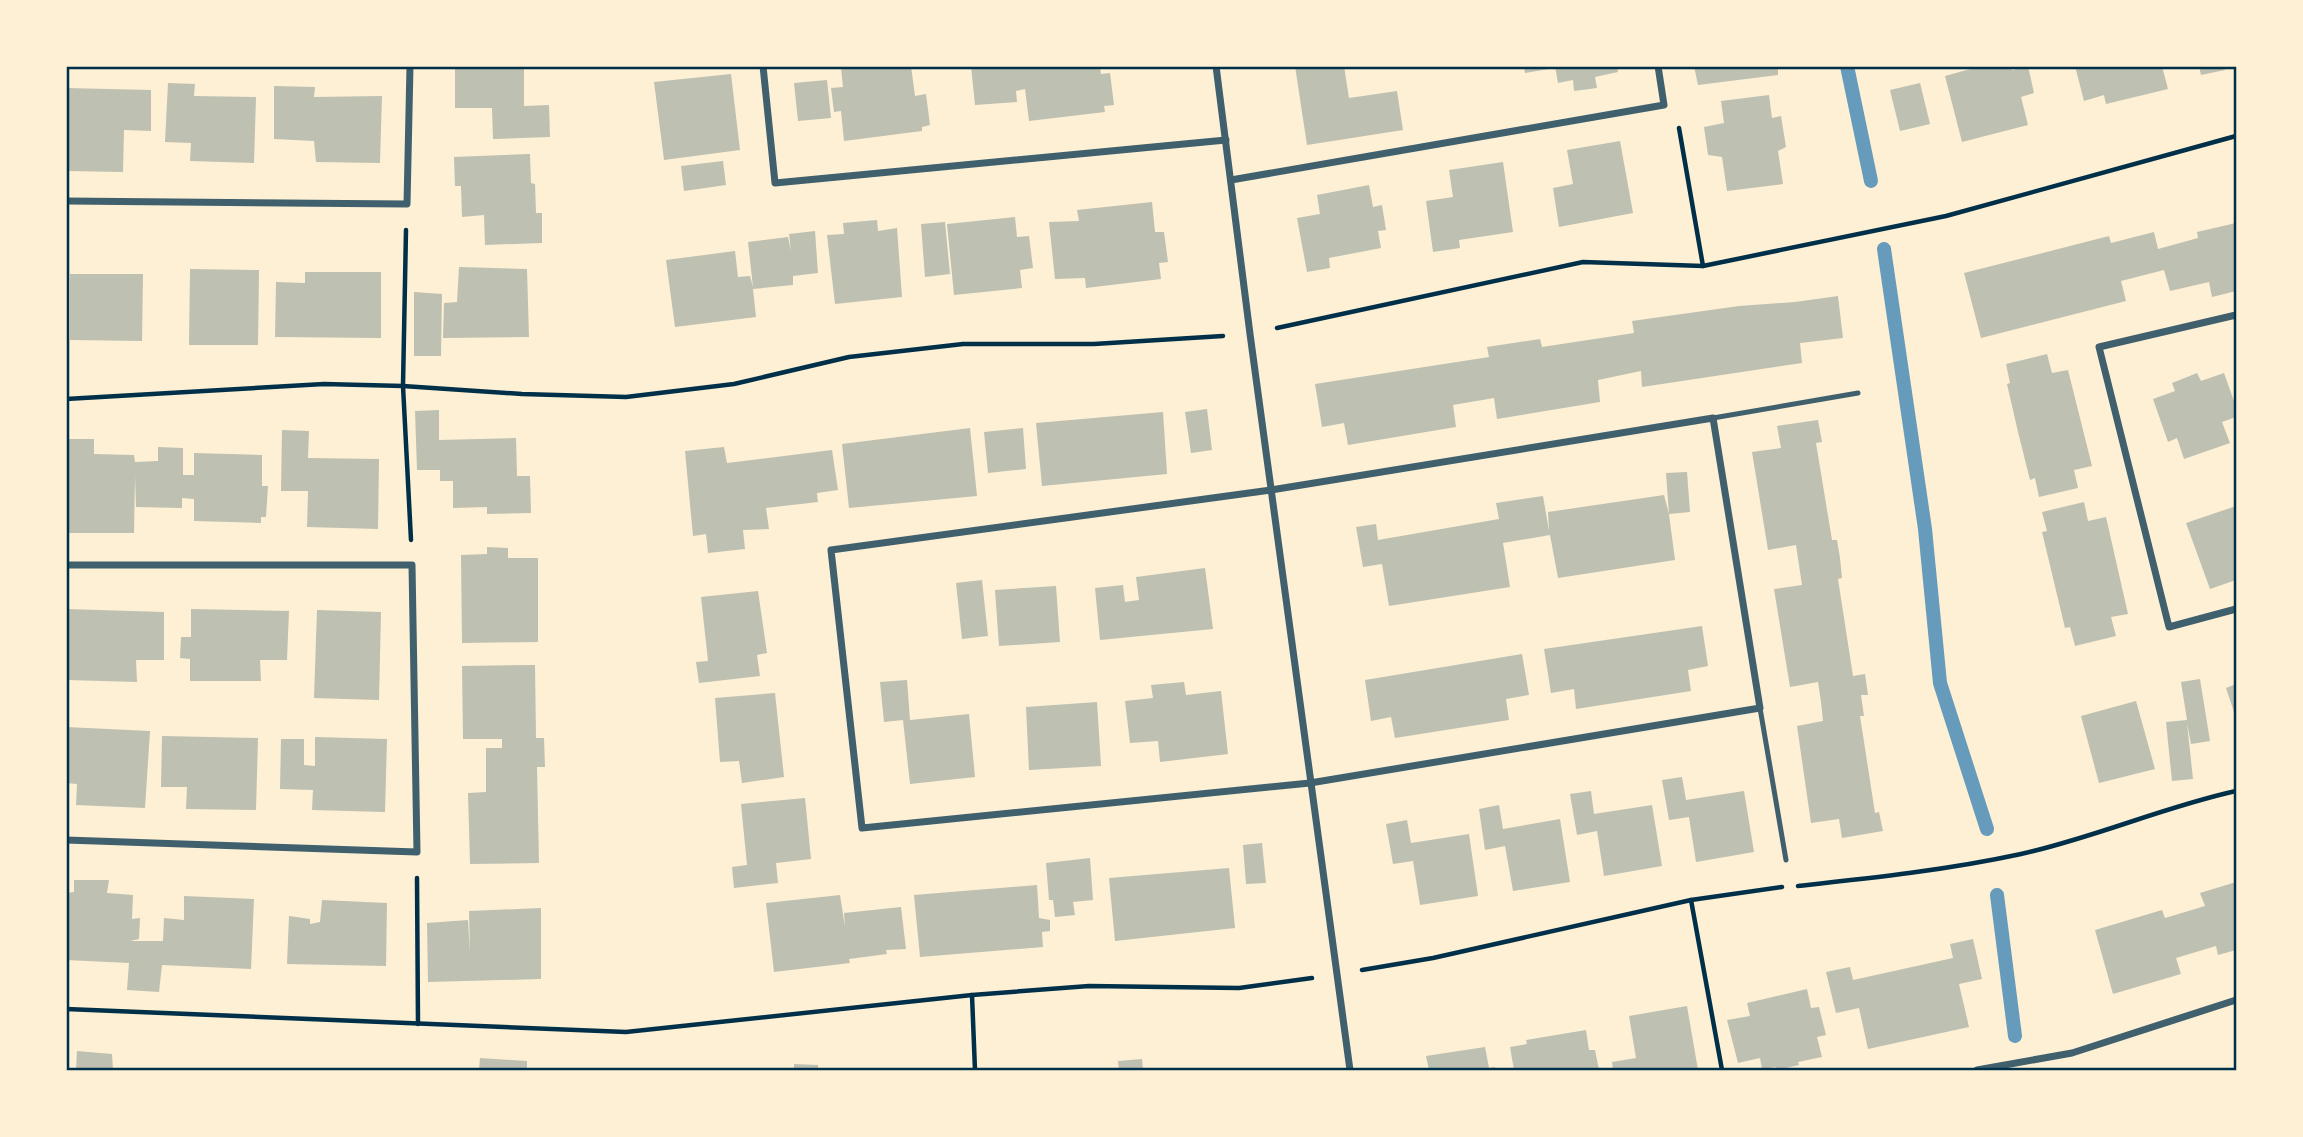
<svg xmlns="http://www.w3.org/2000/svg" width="2303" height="1137" font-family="Montserrat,sans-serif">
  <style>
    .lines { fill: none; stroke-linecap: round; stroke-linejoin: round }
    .stream { stroke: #669bbc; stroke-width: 14 }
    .building { fill: #bec0b2 }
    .path { stroke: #003049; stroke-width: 4.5 }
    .service { stroke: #3f606c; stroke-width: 5 }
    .minor { stroke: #3f606c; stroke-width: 7 }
    .neatline { fill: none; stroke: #003049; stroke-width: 2.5 }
  </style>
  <rect width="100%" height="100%" fill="#fdf0d5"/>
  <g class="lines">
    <g class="stream">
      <polyline points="1847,66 1871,181"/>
      <polyline points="1884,249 1925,529 1940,683 1987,829"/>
      <polyline points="1997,895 2015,1036"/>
    </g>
  </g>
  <g class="building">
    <polygon points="455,66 524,66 524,106 549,105 550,137 493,139 492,108 455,108"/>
    <polygon points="852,66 911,66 915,96 926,94 930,125 922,127 922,131 844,141 841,111 834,112 831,88 843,87 841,68"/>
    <polygon points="971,66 1100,66 1101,74 1110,73 1114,105 1104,106 1105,112 1029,121 1025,89 1016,91 1017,102 975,105"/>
    <polygon points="1295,66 1344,66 1349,98 1397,91 1403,130 1307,145"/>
    <polygon points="1524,66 1548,66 1549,69 1525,73"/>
    <polygon points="1555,66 1617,66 1618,72 1595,77 1597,88 1574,91 1573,80 1558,83"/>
    <polygon points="1694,66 1778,66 1778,75 1698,85"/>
    <polygon points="1981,66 2011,66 2012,70 2028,66 2034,93 2021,97 2028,125 1962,142 1945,76"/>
    <polygon points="2075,66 2162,66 2168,89 2106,104 2104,95 2084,101"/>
    <polygon points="2199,66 2224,66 2225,70 2201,75"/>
    <polygon points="731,74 740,150 664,160 654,82"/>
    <polygon points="827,80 831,118 798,121 794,83"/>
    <polygon points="168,83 195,84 194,96 256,97 254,163 190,161 191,143 165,142"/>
    <polygon points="1920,83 1930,124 1900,131 1890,90"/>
    <polygon points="274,86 315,87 314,97 382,96 380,163 316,162 314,141 274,139"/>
    <polygon points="66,88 151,90 151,131 124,130 123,172 66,171"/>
    <polygon points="1769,95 1772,118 1781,116 1786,147 1778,151 1783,184 1727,191 1722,157 1708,155 1704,127 1724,123 1721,101"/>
    <polygon points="1620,141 1633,213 1559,227 1553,188 1573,184 1567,150"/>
    <polygon points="530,154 531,183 535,184 536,213 542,213 542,243 485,245 484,215 462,217 461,186 455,186 454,157"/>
    <polygon points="723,161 726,185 684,191 681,166"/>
    <polygon points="1503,162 1513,232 1459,240 1460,248 1433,252 1426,201 1453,197 1449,170"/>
    <polygon points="1369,185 1373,207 1382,205 1386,230 1378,231 1381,248 1329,258 1330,268 1307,272 1297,218 1320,214 1317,195"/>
    <polygon points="1152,202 1155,232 1164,232 1168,262 1159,263 1161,279 1086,288 1085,278 1055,279 1049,222 1079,221 1077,210"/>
    <polygon points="1015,217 1017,237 1029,236 1033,268 1020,270 1022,288 954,295 947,224"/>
    <polygon points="877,220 878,231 897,228 902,297 835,304 827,235 844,234 843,223"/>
    <polygon points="945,222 950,274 925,277 921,224"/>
    <polygon points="2236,223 2236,291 2212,297 2209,282 2170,291 2164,270 2121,281 2126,301 1981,338 1964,273 2109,236 2111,243 2154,232 2158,249 2198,238 2197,232"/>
    <polygon points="815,231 818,273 793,276 793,285 753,289 756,317 675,327 666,260 735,251 738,277 750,276 753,287 748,242 788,237 791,251 789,234"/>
    <polygon points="459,267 527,269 529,337 443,338 444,303 457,302"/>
    <polygon points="190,269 259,270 258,345 189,345"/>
    <polygon points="305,272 381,272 381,338 275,337 276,282 305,283"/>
    <polygon points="70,274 143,274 142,341 70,340"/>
    <polygon points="414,292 442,294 441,356 414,356"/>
    <polygon points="1838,296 1843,338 1800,343 1802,363 1642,387 1641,371 1598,380 1600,402 1497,419 1494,398 1453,405 1456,427 1348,445 1344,423 1322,427 1315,384 1489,357 1487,347 1540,339 1542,347 1634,333 1632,321 1739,306 1795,302"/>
    <polygon points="2047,354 2052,373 2068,370 2092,466 2074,470 2078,488 2039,497 2035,478 2030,480 2018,432 2007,384 2010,383 2006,364"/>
    <polygon points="2197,373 2201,381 2224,373 2236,407 2236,417 2222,422 2230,443 2184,459 2177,438 2168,442 2153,399 2175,391 2172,383"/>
    <polygon points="1207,409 1212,450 1191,453 1185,412"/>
    <polygon points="439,410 439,440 516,438 517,476 530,476 531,513 487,514 487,507 453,508 453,481 440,481 440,470 417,470 415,411"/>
    <polygon points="1163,412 1167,474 1042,486 1036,423"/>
    <polygon points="1818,420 1822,442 1816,443 1832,540 1837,540 1840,558 1842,578 1838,579 1853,676 1865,674 1868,695 1861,695 1864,716 1860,716 1875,813 1879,812 1883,831 1842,838 1839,819 1811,823 1797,726 1823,721 1821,702 1818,682 1790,687 1774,589 1802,585 1796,545 1768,550 1752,452 1781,448 1777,426"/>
    <polygon points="970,428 977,496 849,508 842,444"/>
    <polygon points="1023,428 1026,469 988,473 984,432"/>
    <polygon points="282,430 309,431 308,458 379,459 378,529 307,527 308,491 281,491"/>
    <polygon points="66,439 94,439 94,454 134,455 135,462 158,461 158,447 183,448 183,475 194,475 194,453 262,455 262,486 268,486 266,517 261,517 261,523 194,521 194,499 182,498 182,508 136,507 135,476 134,533 66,533"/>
    <polygon points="724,447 727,463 832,450 838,490 817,493 818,502 766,508 769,529 743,530 745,549 708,553 706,534 693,536 685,451"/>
    <polygon points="1687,472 1690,512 1669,514 1675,560 1558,578 1550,535 1503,543 1510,587 1389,606 1382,564 1363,567 1356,527 1376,524 1378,540 1499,519 1496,503 1543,496 1549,531 1548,512 1664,495 1669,514 1666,473"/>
    <polygon points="2084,502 2088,521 2106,517 2128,614 2111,617 2116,636 2075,646 2070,627 2065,628 2042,532 2047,531 2042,512"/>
    <polygon points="2236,506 2236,580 2210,589 2186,523"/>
    <polygon points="487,547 508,548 508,558 538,558 538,642 462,643 461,555 487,554"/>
    <polygon points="1205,568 1213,629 1100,640 1095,588 1123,585 1125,602 1139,600 1136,577"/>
    <polygon points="982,580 988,636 962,639 956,583"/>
    <polygon points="1056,586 1060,642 999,646 995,590"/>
    <polygon points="758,591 767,653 757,655 760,676 699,683 696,662 708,661 701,597"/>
    <polygon points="66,609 164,612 164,660 136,660 137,682 67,680"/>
    <polygon points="191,609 289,611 287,660 260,660 261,681 190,681 190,659 180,658 181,637 191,637"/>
    <polygon points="317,610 381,612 379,700 314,698"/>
    <polygon points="1702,626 1708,666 1688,670 1691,691 1576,709 1574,689 1551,693 1544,649"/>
    <polygon points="1522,654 1529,695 1506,699 1509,720 1395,738 1391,717 1371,721 1365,680"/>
    <polygon points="535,665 536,738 544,738 545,767 537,767 539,863 470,864 468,793 486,792 486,748 502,748 502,739 463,739 462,666"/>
    <polygon points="2200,679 2210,741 2191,744 2187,723 2193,779 2172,781 2166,722 2187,720 2181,682"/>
    <polygon points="907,680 910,720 969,714 975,777 910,784 903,720 884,722 880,682"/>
    <polygon points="1184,682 1186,695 1221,691 1228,754 1160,762 1158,741 1130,743 1125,701 1153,698 1151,685"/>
    <polygon points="2236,684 2236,718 2226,688"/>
    <polygon points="775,693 784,777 742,783 739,761 720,762 715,698"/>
    <polygon points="2136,701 2155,769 2099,783 2081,716"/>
    <polygon points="1097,702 1101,766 1029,770 1026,707"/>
    <polygon points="66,727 150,731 145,808 76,805 77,784 66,783"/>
    <polygon points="162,736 258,738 256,810 186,809 187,787 161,787"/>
    <polygon points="315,737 387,739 385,812 312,810 313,790 280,789 281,739 304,739 304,765 315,766"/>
    <polygon points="1682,777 1686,800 1744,791 1754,852 1696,862 1689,817 1669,820 1662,780"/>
    <polygon points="1591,791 1594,814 1652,805 1662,866 1604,876 1597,831 1577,835 1570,794"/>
    <polygon points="805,798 811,859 776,863 778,883 734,888 732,867 747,865 741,804"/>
    <polygon points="1499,805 1503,829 1560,819 1570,882 1513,891 1505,846 1485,850 1479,809"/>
    <polygon points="1407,820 1411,843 1469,834 1478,896 1420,905 1413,861 1393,864 1386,824"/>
    <polygon points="1262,843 1266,883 1246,884 1243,845"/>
    <polygon points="1090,858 1093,900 1073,902 1075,915 1055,917 1053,900 1049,900 1046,863"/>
    <polygon points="1229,868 1235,928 1115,941 1109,878"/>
    <polygon points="74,880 109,880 107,893 133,895 132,919 140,918 139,939 130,941 163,941 164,918 184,920 184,896 254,899 251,969 162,965 159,992 127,990 129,963 66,960 66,893 74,892"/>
    <polygon points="2236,882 2236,950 2218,955 2216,946 2176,958 2181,974 2113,994 2095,930 2162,910 2165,918 2205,906 2200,893"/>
    <polygon points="1037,885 1039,918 1050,920 1050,931 1042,932 1043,947 920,957 914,895"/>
    <polygon points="840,895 845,927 844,913 901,907 906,949 886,950 887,954 849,959 850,963 774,972 766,903"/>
    <polygon points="322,900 387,903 386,966 287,964 289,916 310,919 310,924 320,922"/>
    <polygon points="541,908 541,979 428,982 427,923 468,920 470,954 469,911"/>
    <polygon points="1973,939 1982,979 1959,984 1969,1027 1868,1049 1859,1008 1836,1013 1826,972 1850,967 1853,980 1953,958 1950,944"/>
    <polygon points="1807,989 1811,1008 1819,1007 1826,1035 1817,1037 1822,1057 1798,1062 1799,1065 1777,1070 1776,1067 1762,1069 1760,1058 1738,1063 1727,1020 1750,1016 1747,1003"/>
    <polygon points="1687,1006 1698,1070 1613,1070 1612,1062 1636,1058 1629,1016"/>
    <polygon points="1586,1030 1589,1050 1595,1050 1599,1070 1514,1070 1510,1047 1527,1044 1526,1040"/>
    <polygon points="1485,1047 1489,1068 1495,1067 1495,1070 1429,1070 1426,1056"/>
    <polygon points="77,1051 112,1054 113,1070 76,1070"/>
    <polygon points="480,1058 527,1061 527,1070 479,1070"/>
    <polygon points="1142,1059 1143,1070 1119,1070 1118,1061"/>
    <polygon points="794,1064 818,1065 818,1070 794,1070"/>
  </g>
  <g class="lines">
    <g class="path">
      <polyline points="1679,128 1703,266"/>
      <polyline points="406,230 403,386 411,540"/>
      <polyline points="1277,328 1583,262 1703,266 1946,216 2236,136"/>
      <polyline points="66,399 324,384 403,386 522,394 626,397 734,384 849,357 963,344 1094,344 1223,336"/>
      <polyline points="417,878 418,1024"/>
      <path d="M 1798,886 C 1872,878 1947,870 2021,854 C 2094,838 2163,807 2236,791"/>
      <polyline points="1691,900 1722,1070"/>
      <polyline points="1362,970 1433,958 1691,900 1782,887"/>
      <polyline points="972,995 975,1070"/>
      <polyline points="66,1009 626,1032 972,995 1089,986 1239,988 1312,978"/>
    </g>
    <g class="service">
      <polyline points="1713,418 1858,393"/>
      <polyline points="1760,708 1786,860"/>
    </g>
    <g class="minor">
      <polyline points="763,66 775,183 1226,140"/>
      <polyline points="1216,66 1250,334 1350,1070"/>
      <polyline points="1231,180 1664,105 1658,66"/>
      <polyline points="66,201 407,204 410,66"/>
      <polyline points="2236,315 2099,347 2169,627 2236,609"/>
      <polygon points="1713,418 1760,708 1310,783 862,828 831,550 1271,490"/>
      <polyline points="66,565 412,565 417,852 66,840"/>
      <polyline points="1977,1070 2072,1053 2236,1000"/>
    </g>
  </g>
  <rect width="2303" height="1137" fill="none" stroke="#fdf0d5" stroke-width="136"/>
  <rect x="68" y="68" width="2167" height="1001" class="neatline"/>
</svg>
